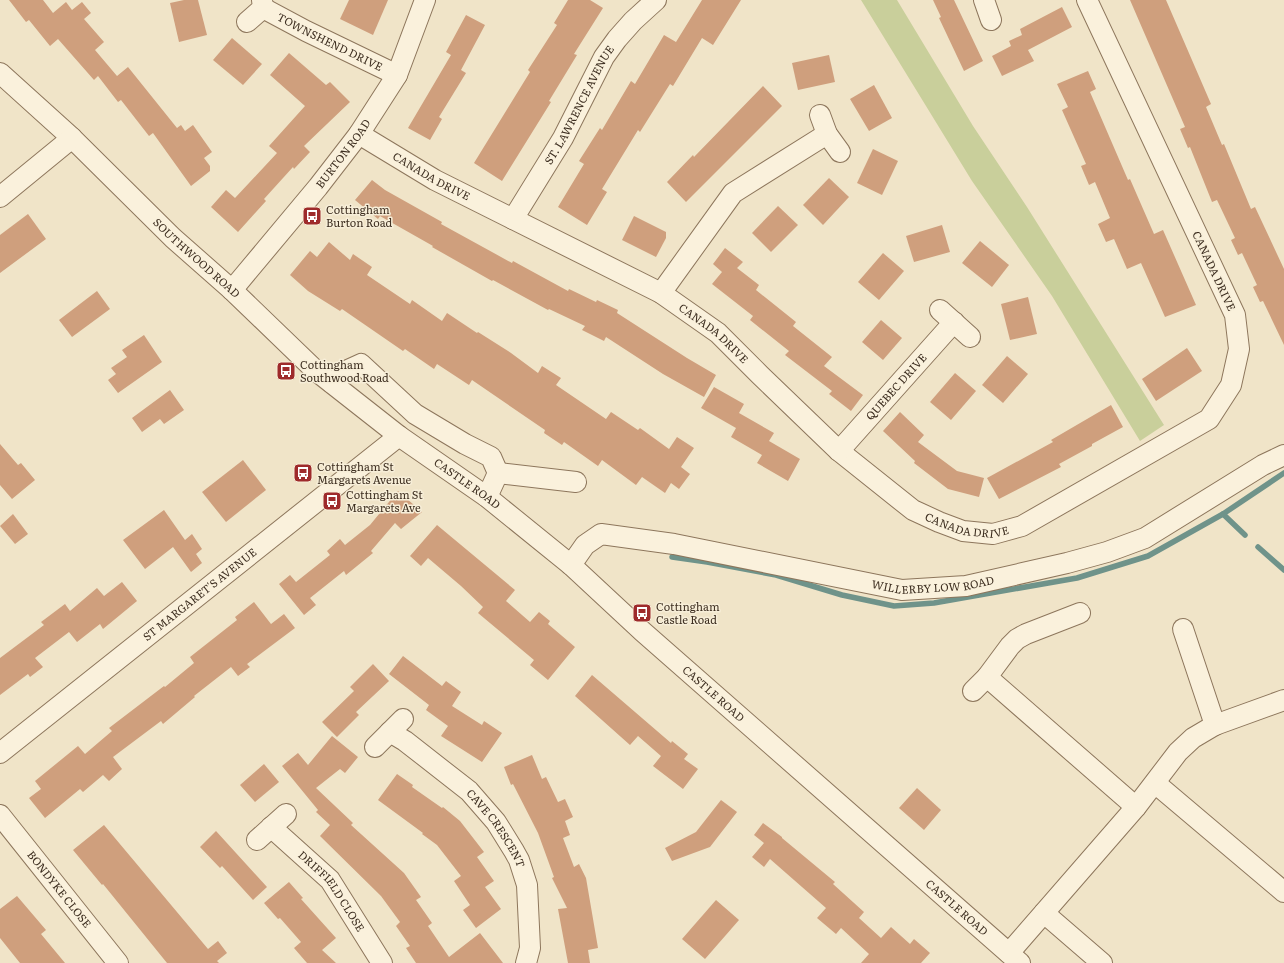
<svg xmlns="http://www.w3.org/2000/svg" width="1284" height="963" font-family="Literata,serif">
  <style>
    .green { fill: #c9cf9b }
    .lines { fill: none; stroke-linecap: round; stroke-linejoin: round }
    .stream { stroke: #6f938a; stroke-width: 5.5 }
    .building { fill: #cf9f7d }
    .minor-casing { stroke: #8d765c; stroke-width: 22 }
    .minor { stroke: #faf1dc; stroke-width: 20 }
    .labels { text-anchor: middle; stroke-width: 3; stroke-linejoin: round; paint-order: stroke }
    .street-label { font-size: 11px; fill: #3d2e20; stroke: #f7eed8 }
    .poi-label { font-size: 11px; fill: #3d2e20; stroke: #f7eed8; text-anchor: start }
  </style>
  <rect width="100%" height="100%" fill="#f0e4c8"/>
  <polygon class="green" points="861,0 897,0 973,126 1027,207 1164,425 1140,441 1052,296 972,181"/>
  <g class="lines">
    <g class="stream">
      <polyline points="1223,514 1245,535"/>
      <polyline points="1258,547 1284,570"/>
      <polyline points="672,557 707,562 776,575 842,595 894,606 934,603 1077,578 1148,556 1223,514 1284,473"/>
    </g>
  </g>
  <g class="building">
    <polygon points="9,0 43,0 53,13 66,2 72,10 82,2 91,13 84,19 104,42 95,50 117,76 128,67 177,128 181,125 185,131 193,125 212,152 204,158 210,166 210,171 191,186 153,133 149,136 121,100 118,102 98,76 94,80 58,39 50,46 29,20 26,22"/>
    <polygon points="184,0 198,0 207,35 179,42 170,3"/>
    <polygon points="349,0 388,0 373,35 340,19"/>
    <polygon points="568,0 590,0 603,8 574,54 577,55 549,101 551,102 502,181 474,163 530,72 528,70 557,25 554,23"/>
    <polygon points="702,0 741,0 713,45 702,38 673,86 670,84 640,132 638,130 602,189 607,192 587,225 558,207 584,164 579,161 600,128 602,130 631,81 635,84 664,35 676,42"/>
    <polygon points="933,0 954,0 983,61 964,71 939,18 941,17"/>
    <polygon points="1130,0 1166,0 1211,104 1206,107 1222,145 1224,144 1251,209 1255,207 1284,269 1284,345 1263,301 1260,302 1253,287 1257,285 1242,253 1238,255 1231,240 1235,238 1217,200 1212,202 1190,147 1188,148 1180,129 1185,127"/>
    <polygon points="1062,7 1072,27 1028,50 1034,61 1002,76 992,56 1011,46 1009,41 1022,35 1020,29"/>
    <polygon points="466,15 485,25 461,70 466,73 439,117 442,119 430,140 408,128 451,55 446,52"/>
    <polygon points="232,38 262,64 243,85 213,60"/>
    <polygon points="289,53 326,85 330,82 350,102 304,146 310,152 294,169 293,167 264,199 266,201 238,232 211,207 226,190 235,198 277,153 269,146 305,106 270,75"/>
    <polygon points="829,55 835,82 798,90 792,63"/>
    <polygon points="1088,71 1096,89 1090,92 1128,180 1130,179 1154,234 1163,230 1196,305 1165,317 1141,263 1127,269 1114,239 1106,242 1098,224 1110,218 1095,182 1089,185 1081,166 1086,164 1062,110 1068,107 1057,84"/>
    <polygon points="874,85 892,118 869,131 850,99"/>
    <polygon points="763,86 782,106 686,202 667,182 693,155 694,157"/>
    <polygon points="873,149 898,161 882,195 857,183"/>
    <polygon points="829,178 849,197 823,225 803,205"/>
    <polygon points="372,180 385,190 442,222 441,224 512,263 513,261 568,291 569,289 596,302 597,300 618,310 617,313 687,358 716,375 704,397 663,374 606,337 604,341 582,330 585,326 549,309 548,310 493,280 492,281 432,247 433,246 380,216 378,219 355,200"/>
    <polygon points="778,206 798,225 771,252 752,233"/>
    <polygon points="28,214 46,239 0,273 0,235"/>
    <polygon points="634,216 666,232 666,238 656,257 622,240"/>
    <polygon points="942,225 950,252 914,262 906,236"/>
    <polygon points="980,241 1009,265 992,287 962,263"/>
    <polygon points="329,242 350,260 353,254 372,267 367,275 410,304 412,300 442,321 447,313 477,333 478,332 511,353 538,373 542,366 561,378 556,385 606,419 611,412 638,430 640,428 669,449 677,437 694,448 681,467 690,474 679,489 671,483 665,493 642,477 636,485 602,460 598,466 564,442 562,445 544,433 545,430 472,380 469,385 437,364 434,369 405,349 403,351 342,309 340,311 308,291 290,275 310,251 317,257"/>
    <polygon points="725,248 743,262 737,268 759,285 756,290 796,322 793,326 832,357 824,366 863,395 851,411 829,394 832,391 785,355 789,351 750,320 753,316 712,284 722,272 713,264"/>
    <polygon points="883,253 904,271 879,300 858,282"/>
    <polygon points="97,291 110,309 72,337 59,320"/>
    <polygon points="1028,297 1037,334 1010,340 1001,304"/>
    <polygon points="881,320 902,338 883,360 862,342"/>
    <polygon points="144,335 162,362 118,393 108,380 116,374 111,368 127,357 122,350"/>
    <polygon points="1187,348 1202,371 1156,401 1142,379"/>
    <polygon points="1007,356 1028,374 1003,403 982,385"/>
    <polygon points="955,373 976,391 951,420 930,402"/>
    <polygon points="714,387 744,404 739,413 774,433 769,441 800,459 788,481 757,463 762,455 731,437 736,428 701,408"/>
    <polygon points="170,390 184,410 164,424 160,419 142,432 132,418"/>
    <polygon points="1111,405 1123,427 1092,444 1092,446 1059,464 1061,467 999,499 987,478 1053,442 1051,440"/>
    <polygon points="900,412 924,435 918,442 957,471 984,478 979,497 948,489 914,463 915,461 883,431"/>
    <polygon points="0,444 18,465 21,463 35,480 12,499 0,485"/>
    <polygon points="243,460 266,490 226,522 202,492"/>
    <polygon points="398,491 422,512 401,529 395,523 371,551 373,553 346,575 344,571 310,598 316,605 304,615 279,584 290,575 296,582 330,555 327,551 340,539 345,545 370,525"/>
    <polygon points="164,510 185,540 192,534 202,549 196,554 202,563 191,572 173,547 145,569 123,540"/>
    <polygon points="13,514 28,534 15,544 0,526"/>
    <polygon points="437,525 515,590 506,601 530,622 539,612 550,621 548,624 575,647 548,680 530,665 534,660 478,613 483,607 461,586 428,558 421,566 410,556"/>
    <polygon points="122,582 137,601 103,629 100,624 77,642 69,632 35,658 43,667 30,677 28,674 0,695 0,658 44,625 41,622 65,604 70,611 97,588 104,596"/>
    <polygon points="254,602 271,624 284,614 295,628 247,664 250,667 238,676 231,667 194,696 195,697 163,724 161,721 113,757 122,769 109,781 103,775 83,792 80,789 45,818 29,798 41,789 35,781 78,746 85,754 112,731 109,728 164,686 165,687 194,663 190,657 237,620 235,617"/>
    <polygon points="403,656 442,686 446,681 461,692 452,706 482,725 484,721 502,733 482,762 441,736 448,726 426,710 429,705 389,674"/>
    <polygon points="373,664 389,681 356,712 359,715 337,737 322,722 354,691 350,687"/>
    <polygon points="592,675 671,743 672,741 688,754 684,759 698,769 683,789 653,766 661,756 638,736 630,745 575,696"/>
    <polygon points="332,736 358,757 345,773 340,769 316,788 353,823 351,825 404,873 421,897 416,900 432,923 428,926 449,957 480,933 503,963 416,963 406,948 410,946 396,926 400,922 381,896 320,836 330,825 316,812 318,810 282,766 298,753 308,765"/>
    <polygon points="532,755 542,779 546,777 558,802 565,799 573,817 565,821 570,835 563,838 574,867 579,864 586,878 598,948 588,950 590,963 568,963 558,909 567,908 552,878 554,877 538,833 513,784 511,785 504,767"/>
    <polygon points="264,764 279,782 255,802 240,785"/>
    <polygon points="397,774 413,785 412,787 442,808 443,807 460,821 484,852 477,857 494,881 485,887 501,909 476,928 463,910 470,905 454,881 461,876 437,845 422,834 423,833 378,800"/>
    <polygon points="917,788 941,810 924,830 899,808"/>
    <polygon points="721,800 737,812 710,847 672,861 665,848 696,832"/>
    <polygon points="763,823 782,837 782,838 835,882 833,884 864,912 859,918 881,938 891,927 910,944 914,939 930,953 921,963 861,963 869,954 841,928 836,934 817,918 826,908 770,859 764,867 752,857 764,843 754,835"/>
    <polygon points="104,825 208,949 218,941 227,953 217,961 219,963 167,963 103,884 102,885 73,850"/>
    <polygon points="216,831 267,887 253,900 222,866 220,868 200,847"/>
    <polygon points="289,882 303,898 301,899 336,938 322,950 336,963 307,963 294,948 301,942 280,918 278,919 264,903"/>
    <polygon points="17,896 46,930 41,934 65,963 20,963 0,938 0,909"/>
    <polygon points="716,900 739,920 705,959 682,939"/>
  </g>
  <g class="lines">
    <defs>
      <g id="minor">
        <polyline points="984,0 991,20"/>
        <path id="s1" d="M 263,8 L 306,31 L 397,75"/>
        <polyline points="247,22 263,8 262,0"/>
        <path id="s2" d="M 0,73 L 72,138 L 173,238 L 232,290 L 315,370 L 399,436 L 487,497 L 571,565 L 642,631 L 1020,963"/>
        <polyline points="820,115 827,134 840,152"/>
        <path id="s3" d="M 359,134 L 435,180 L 661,293 L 718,333 L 760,375 L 839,451 L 913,510 L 939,522 L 963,531 L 993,534 L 1022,526 L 1209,419 L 1231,385 L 1239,349 L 1235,315 L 1087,0"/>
        <polyline points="0,197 72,138"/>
        <path id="s4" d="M 513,219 L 563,138 L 604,57 L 617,39 L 633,21 L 656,0"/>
        <path id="s5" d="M 232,290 L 318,187 L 359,134 L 397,75 L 425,0"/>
        <polyline points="661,293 733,193 827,134"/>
        <polyline points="940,310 970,337"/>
        <polyline points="332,383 350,369 361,364 415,414 465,444 491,457 498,473 487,497"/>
        <path id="s6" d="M 839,451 L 954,322"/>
        <polyline points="498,473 576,482"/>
        <path id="s7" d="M 571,565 L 585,545 L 601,534 L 674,544 L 902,590 L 966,586 L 1067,563 L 1107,552 L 1145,538 L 1263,465 L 1284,455"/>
        <polyline points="1183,629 1215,725"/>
        <polyline points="987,677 1136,807"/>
        <polyline points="973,691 987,677 1010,646 1017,639 1026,634 1080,613"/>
        <path id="s8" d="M 390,732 L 405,741 L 469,791 L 496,822 L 514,851 L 519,860 L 527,885 L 530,948 L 526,963"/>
        <polyline points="375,747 403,719"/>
        <path id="s9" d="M 0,753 L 399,436"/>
        <polyline points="1155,783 1284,892"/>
        <path id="s10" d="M 0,815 L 118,963"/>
        <path id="s11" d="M 271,827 L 330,880 L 382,963"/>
        <polyline points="257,840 286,814"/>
        <polyline points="1044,913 1102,963"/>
        <polyline points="1009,953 1136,807 1178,752 1193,738 1215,725 1284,700"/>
      </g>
    </defs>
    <use href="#minor" class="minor-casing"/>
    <use href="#minor" class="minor"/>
  </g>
  <defs>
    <symbol id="bus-square" viewBox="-11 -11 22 22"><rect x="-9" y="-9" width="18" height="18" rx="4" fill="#9e2a2b" stroke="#f7eed8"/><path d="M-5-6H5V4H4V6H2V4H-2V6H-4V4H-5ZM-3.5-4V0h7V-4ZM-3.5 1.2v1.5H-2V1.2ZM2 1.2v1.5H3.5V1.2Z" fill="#fff"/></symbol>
  </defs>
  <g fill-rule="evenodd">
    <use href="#bus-square" x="301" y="205" width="22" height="22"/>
    <use href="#bus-square" x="275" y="360" width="22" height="22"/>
    <use href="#bus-square" x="292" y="462" width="22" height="22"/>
    <use href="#bus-square" x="321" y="490" width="22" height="22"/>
    <use href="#bus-square" x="631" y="602" width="22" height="22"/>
  </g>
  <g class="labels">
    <g class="street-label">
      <text dy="4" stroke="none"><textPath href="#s1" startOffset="75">TOWNSHEND DRIVE</textPath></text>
      <text dy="4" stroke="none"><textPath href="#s4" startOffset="132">ST. LAWRENCE AVENUE</textPath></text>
      <text dy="4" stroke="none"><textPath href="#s5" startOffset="176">BURTON ROAD</textPath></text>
      <text dy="4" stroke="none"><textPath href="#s3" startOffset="84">CANADA DRIVE</textPath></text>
      <text dy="4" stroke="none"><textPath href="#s2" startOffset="270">SOUTHWOOD ROAD</textPath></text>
      <text transform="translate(1214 271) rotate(65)" y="4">CANADA DRIVE</text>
      <text dy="4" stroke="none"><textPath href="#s3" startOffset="408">CANADA DRIVE</textPath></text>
      <text dy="4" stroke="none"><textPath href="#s6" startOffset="86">QUEBEC DRIVE</textPath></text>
      <text dy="4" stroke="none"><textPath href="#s2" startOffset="623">CASTLE ROAD</textPath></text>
      <text dy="4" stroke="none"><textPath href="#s3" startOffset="732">CANADA DRIVE</textPath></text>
      <text dy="4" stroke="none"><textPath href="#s7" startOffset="381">WILLERBY LOW ROAD</textPath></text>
      <text dy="4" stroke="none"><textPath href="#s9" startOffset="255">ST MARGARET'S AVENUE</textPath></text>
      <text dy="4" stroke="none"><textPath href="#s2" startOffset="947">CASTLE ROAD</textPath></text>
      <text dy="4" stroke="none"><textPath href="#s8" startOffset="145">CAVE CRESCENT</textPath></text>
      <text dy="4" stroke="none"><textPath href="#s10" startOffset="95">BONDYKE CLOSE</textPath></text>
      <text dy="4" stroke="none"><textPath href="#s11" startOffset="89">DRIFFIELD CLOSE</textPath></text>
      <text dy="4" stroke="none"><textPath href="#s2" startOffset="1271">CASTLE ROAD</textPath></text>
    </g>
    <g class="poi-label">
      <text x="326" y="214">Cottingham<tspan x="326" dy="13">Burton Road</tspan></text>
      <text x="300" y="369">Cottingham<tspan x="300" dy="13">Southwood Road</tspan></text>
      <text x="317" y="471">Cottingham St<tspan x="317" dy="13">Margarets Avenue</tspan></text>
      <text x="346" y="499">Cottingham St<tspan x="346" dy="13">Margarets Ave</tspan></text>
      <text x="656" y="611">Cottingham<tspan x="656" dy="13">Castle Road</tspan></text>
    </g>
  </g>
</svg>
